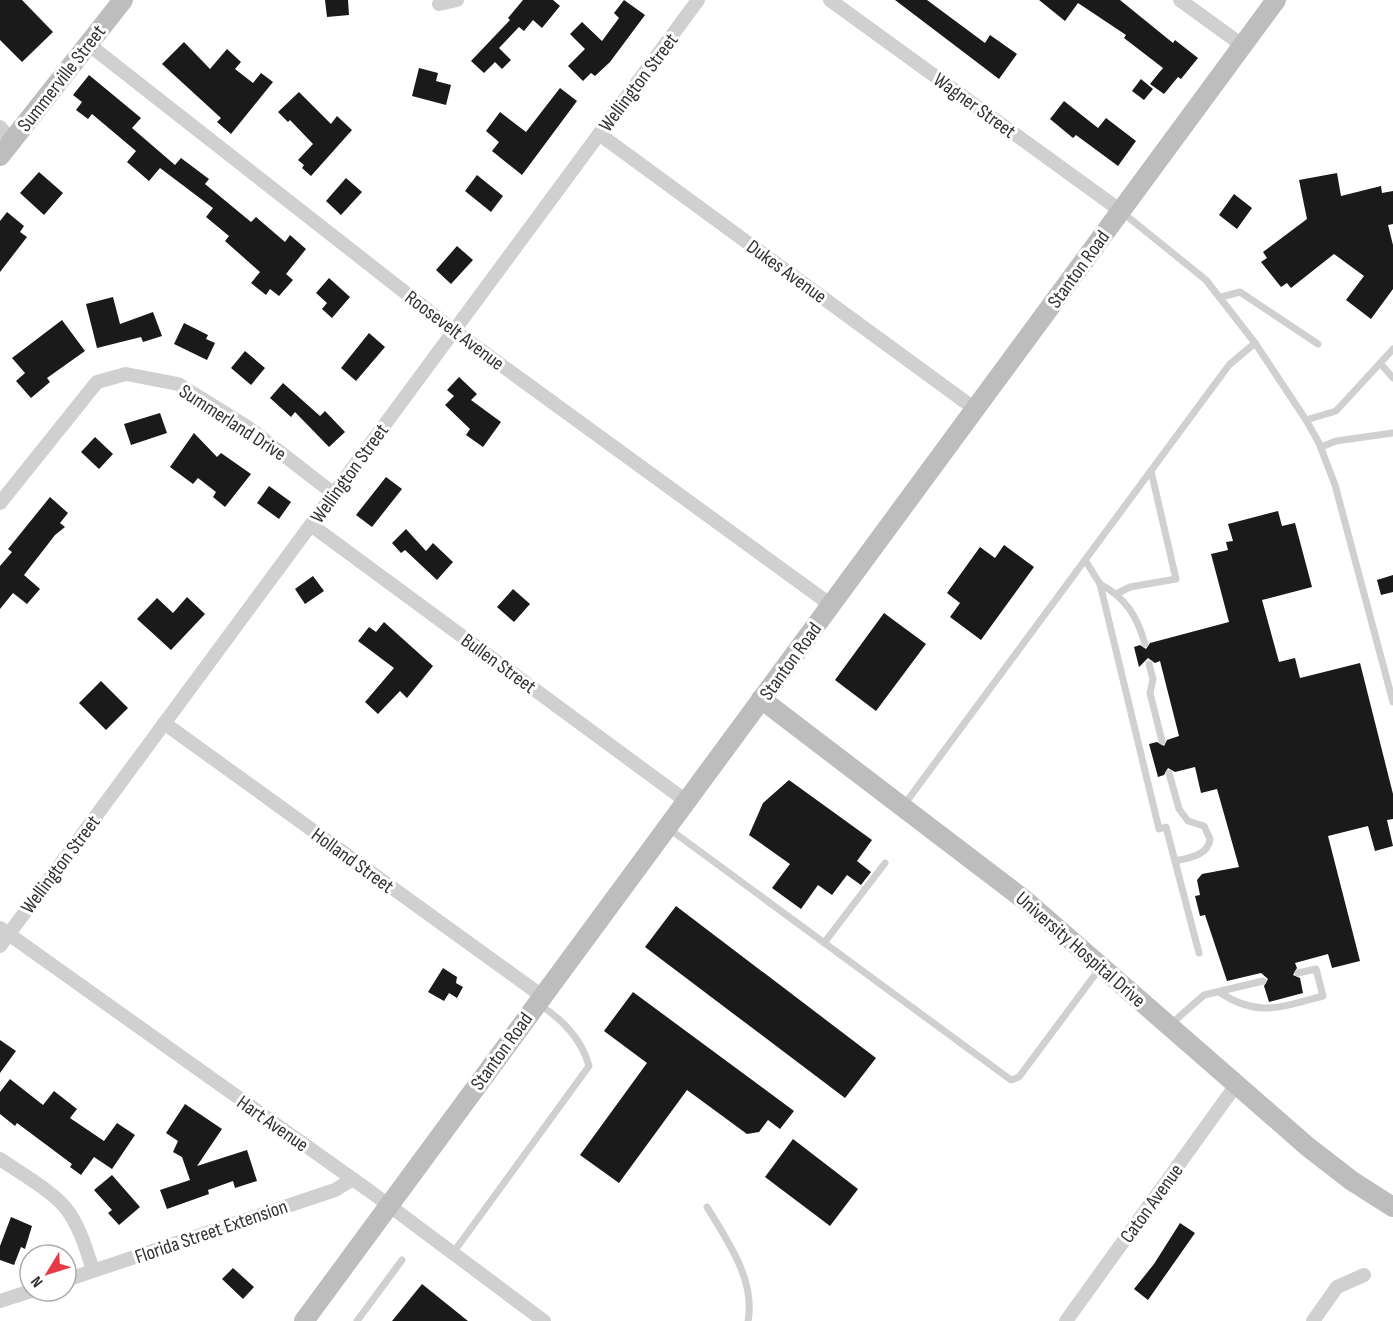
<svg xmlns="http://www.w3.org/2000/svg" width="1393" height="1321" font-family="'Sofia Sans Condensed',sans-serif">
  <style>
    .building { fill: #1a1a1a }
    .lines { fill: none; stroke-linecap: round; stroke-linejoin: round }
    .lane { stroke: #d0d0d0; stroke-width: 7 }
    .street { stroke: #d0d0d0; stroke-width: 14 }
    .secondary { stroke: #bdbdbd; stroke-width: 20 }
    .labels { text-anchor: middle; stroke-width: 6; stroke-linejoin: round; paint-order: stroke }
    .street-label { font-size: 20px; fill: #333; stroke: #fff }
  </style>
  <rect width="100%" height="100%" fill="#fff"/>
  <g class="building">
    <polygon points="0,0 22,0 53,32 22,62 0,40"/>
    <polygon points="325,0 348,0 349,15 327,17"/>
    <polygon points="523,0 553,0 560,6 542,28 533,20 524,31 519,27 499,48 511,60 502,69 495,62 484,73 471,61 510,20 508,18"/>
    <polygon points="624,0 645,15 610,62 595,76 591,73 583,81 568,66 585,49 570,34 582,22 602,41 619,18 614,13"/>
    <polygon points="895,0 927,0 985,43 990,35 1017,54 999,79"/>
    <polygon points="1039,0 1120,0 1173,43 1175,40 1198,58 1181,79 1178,77 1164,94 1150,84 1163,68 1124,38 1126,35 1078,3 1065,21"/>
    <polygon points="184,42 210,69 227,49 241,62 235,69 253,83 261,73 273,82 231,134 217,122 221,118 162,64"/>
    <polygon points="419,68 438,73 436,81 451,85 446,105 412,96"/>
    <polygon points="89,75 141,118 132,128 175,165 181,158 209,179 205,184 251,222 256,217 285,242 290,235 306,249 286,274 293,280 279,296 270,289 266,295 251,283 260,272 225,241 229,236 206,217 213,208 160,168 149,181 127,162 136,151 92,114 88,119 76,110 82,102 73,95"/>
    <polygon points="1141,79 1153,89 1144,100 1132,91"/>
    <polygon points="560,88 577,101 522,175 492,151 499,142 486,131 500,112 526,132"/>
    <polygon points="299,92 331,124 337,116 352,130 311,176 302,168 304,165 298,160 313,144 290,120 288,122 278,112"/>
    <polygon points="1064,101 1098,128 1106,118 1136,141 1118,166 1076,135 1073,138 1050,119"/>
    <polygon points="39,172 63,193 44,215 20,193"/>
    <polygon points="1337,173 1341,196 1381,186 1382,193 1393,191 1393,224 1388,225 1393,245 1393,289 1371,319 1346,300 1364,276 1334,254 1291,288 1287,283 1281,287 1261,262 1267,258 1263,252 1307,219 1299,180"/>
    <polygon points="477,175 503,196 491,212 465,191"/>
    <polygon points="346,178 362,192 341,215 326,201"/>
    <polygon points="1234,194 1252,208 1237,229 1219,215"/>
    <polygon points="7,212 24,226 20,232 27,237 0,272 0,221"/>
    <polygon points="457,246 473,260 451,284 436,270"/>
    <polygon points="329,278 350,297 332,318 322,309 327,303 316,293"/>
    <polygon points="113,297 120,324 153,312 162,336 143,342 141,337 97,348 86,304"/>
    <polygon points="62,320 85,351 47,378 50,382 31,398 16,381 25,373 12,358"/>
    <polygon points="184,323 208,335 206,339 215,343 207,360 174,344"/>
    <polygon points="369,333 385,347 356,381 341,368"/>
    <polygon points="245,351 265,368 251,385 231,368"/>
    <polygon points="459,377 477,394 471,400 501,422 483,447 466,435 470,429 445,405 454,396 447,390"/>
    <polygon points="283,383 320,416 325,411 345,432 329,447 295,412 291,417 270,398"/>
    <polygon points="160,413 167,433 131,445 124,424"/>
    <polygon points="194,433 217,457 221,453 251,474 225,507 213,497 216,492 198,478 193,484 170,467"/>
    <polygon points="95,437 113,454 99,469 81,452"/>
    <polygon points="386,477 402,489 372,527 356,515"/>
    <polygon points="269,486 291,502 279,519 257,503"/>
    <polygon points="50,497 68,513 60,523 65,527 55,535 24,575 40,589 27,604 13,593 0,609 0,566 12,552 8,549"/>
    <polygon points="1278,511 1282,526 1295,523 1312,587 1262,600 1279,662 1295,658 1300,678 1360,663 1393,794 1393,819 1387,820 1393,846 1375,851 1368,826 1328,836 1360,961 1332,968 1328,954 1295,963 1297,968 1293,975 1300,978 1303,993 1269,1002 1264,986 1268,979 1261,973 1227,981 1205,915 1200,916 1195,896 1200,895 1197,880 1202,874 1239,867 1217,789 1201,793 1195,767 1175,772 1168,768 1164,775 1158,777 1149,744 1157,742 1164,746 1167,740 1179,736 1160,661 1155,663 1148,658 1139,667 1134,647 1140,645 1146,649 1150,643 1229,622 1211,554 1228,550 1226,542 1233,541 1228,524"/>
    <polygon points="406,529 426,551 433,543 453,562 437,580 405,550 401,553 392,543"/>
    <polygon points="1004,545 1034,567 981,640 950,617 960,603 947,593 980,547 995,558"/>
    <polygon points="1393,575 1393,592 1381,595 1377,580"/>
    <polygon points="313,576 324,591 305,604 295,589"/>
    <polygon points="513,589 530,604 514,622 497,607"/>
    <polygon points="187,597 205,614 171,650 137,619 157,598 173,613"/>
    <polygon points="884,613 926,644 876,711 835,680"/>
    <polygon points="384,622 433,666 407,698 400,691 378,714 365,702 394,668 358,641 369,627 376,632"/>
    <polygon points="101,681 128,708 106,730 79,703"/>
    <polygon points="789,780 872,840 857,861 871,872 861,885 847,875 832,895 818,885 801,909 772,888 790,864 749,835 763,803"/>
    <polygon points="676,906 876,1058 845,1098 645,947"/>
    <polygon points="443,968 457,977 456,983 463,987 457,998 449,993 444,1001 428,992"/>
    <polygon points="633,992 794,1111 780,1129 768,1120 759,1132 747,1134 687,1090 619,1183 580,1155 647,1063 604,1031"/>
    <polygon points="0,1040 16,1051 0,1073"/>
    <polygon points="10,1079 43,1105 54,1091 77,1109 70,1118 104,1141 117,1123 135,1135 112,1169 94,1157 81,1175 70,1167 72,1164 17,1123 15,1126 0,1114 0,1092"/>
    <polygon points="185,1104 222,1129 197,1166 247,1150 257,1181 235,1188 233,1181 208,1190 209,1194 167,1209 160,1190 190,1180 182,1157 173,1152 178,1141 166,1133"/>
    <polygon points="793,1139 858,1189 830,1226 765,1177"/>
    <polygon points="112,1175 140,1207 119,1225 108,1213 112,1210 94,1190"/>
    <polygon points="11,1217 32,1226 25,1249 21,1247 14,1265 0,1260 0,1246"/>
    <polygon points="1180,1223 1195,1233 1148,1300 1134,1289 1154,1264"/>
    <polygon points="233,1268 254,1287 243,1299 222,1279"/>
    <polygon points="422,1284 468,1321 392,1321"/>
  </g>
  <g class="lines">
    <g class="lane">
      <polyline points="1123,213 1206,280 1255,343 1306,420 1319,443 1335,485 1393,702"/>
      <polyline points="1221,297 1240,292 1318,344"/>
      <polyline points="1380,363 1393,378"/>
      <polyline points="1306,420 1336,411 1393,349"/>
      <polyline points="1321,447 1336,441 1393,433"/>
      <polyline points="1085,560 1100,584 1159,829 1166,827 1199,953"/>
      <path d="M 1100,584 C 1126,598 1137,616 1145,644"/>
      <polyline points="1116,594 1130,587 1176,579 1151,471"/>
      <polyline points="1149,664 1153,679 1150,693 1162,741"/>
      <path d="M 1169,773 L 1179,809 L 1188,821 L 1204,826 L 1210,839 C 1208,856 1188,858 1175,861"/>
      <polyline points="904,805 1229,365 1255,343"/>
      <polyline points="668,828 1011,1080 1019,1077 1100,968"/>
      <polyline points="824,943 885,863"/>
      <path d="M 1219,992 C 1258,1018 1281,1007 1323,996 L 1316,969 L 1298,973"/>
      <polyline points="1171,1024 1204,995 1263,981"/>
      <path d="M 707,1207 C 727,1240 756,1281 748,1321"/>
      <path d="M 453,1253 L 589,1066 C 582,1040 562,1018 539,1005"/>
      <polyline points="357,1321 402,1260"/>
    </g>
    <g class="street">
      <polyline points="830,0 1121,211"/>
      <polyline points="1180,0 1242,45"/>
      <polyline points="439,4 457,0"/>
      <polyline points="88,44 453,330 831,605"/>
      <polyline points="0,127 12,141"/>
      <polyline points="599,134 975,409"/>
      <polyline points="0,503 97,382 126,374 178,384 249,428 334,494"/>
      <polyline points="311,525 686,801"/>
      <polyline points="164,723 542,996"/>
      <polyline points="0,928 371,1192 544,1321"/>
      <polyline points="0,946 698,0"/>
      <path d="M 0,1159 C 20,1173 57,1193 70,1214 C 81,1231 87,1251 93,1271"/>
      <polyline points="66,1280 335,1190 353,1179"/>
      <polyline points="0,1301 31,1291"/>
      <polyline points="1066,1321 1236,1085"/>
      <polyline points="1313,1321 1337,1287 1364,1275"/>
    </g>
    <g class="secondary">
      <polyline points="0,156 123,0"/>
      <polyline points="761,699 1026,901 1308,1147 1352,1181 1393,1207"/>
      <polyline points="304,1321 1276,0"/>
    </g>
  </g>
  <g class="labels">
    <g class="street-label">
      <text transform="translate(61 78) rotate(-52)" y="7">Summerville Street</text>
      <text transform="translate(638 82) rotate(-53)" y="7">Wellington Street</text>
      <text transform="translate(975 105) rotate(36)" y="7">Wagner Street</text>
      <text transform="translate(1078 269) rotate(-54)" y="7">Stanton Road</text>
      <text transform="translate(787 271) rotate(36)" y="7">Dukes Avenue</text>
      <text transform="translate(455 330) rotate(37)" y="7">Roosevelt Avenue</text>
      <text transform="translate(233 422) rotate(33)" y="7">Summerland Drive</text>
      <text transform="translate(349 473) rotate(-54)" y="7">Wellington Street</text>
      <text transform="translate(790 661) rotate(-54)" y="7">Stanton Road</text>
      <text transform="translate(499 663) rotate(36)" y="7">Bullen Street</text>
      <text transform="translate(353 860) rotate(36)" y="7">Holland Street</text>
      <text transform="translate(60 864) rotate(-53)" y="7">Wellington Street</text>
      <text transform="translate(1081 949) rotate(41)" y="7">University Hospital Drive</text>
      <text transform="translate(501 1051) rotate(-54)" y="7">Stanton Road</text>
      <text transform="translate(273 1123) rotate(35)" y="7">Hart Avenue</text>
      <text transform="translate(1151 1203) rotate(-54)" y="7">Caton Avenue</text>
      <text transform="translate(211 1231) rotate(-19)" y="7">Florida Street Extension</text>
    </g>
  </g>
  <g transform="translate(48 1273) rotate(232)"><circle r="28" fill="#ffffff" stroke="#adadad" stroke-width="1.5"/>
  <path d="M0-4.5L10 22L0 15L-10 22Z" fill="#e63946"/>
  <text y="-9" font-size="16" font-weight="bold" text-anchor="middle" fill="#333333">N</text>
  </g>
</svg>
